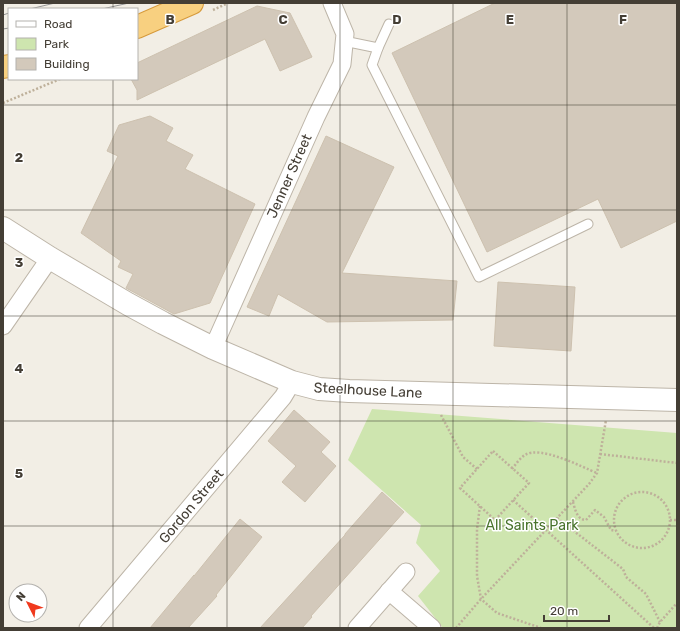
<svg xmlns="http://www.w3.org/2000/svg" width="680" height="631" font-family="Rubik,sans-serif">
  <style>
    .green { fill: #cee5af }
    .building { fill: #d3c9bb; stroke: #cdc1af }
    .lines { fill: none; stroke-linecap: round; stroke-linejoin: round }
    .service-casing { stroke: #bdb5a8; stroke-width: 11 }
    .minor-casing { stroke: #bdb5a8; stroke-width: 19 }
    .tertiary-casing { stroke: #bdb5a8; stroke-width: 24 }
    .trunk-casing { stroke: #d69a3b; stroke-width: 24 }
    .path { stroke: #beb09a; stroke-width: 2.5; stroke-dasharray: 2 2; stroke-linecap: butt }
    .service { stroke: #fff; stroke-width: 9 }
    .minor { stroke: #fff; stroke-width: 17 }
    .tertiary { stroke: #fff; stroke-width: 22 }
    .trunk { stroke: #f8d080; stroke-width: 22 }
    .tram { stroke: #949494; stroke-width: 1 }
    .grid { fill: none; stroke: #443e35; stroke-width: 1; stroke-opacity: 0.55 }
    .labels { text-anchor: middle; stroke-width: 3; stroke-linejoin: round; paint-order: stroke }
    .street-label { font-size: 14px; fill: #443e35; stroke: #fff }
    .park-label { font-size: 14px; fill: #48732b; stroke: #fff }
    .grid-label { font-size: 13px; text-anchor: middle; font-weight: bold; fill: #443e35; stroke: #fff; stroke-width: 3; stroke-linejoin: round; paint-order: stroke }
  </style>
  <rect width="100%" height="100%" fill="#f2eee5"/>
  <polygon class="green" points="372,409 677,433 677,628 443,628 418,596 440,571 416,543 421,525 348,460"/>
  <g class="building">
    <polygon points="495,3 677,3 677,221 621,248 598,199 487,252 392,53"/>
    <polygon points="257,6 290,13 312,57 280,71 265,39 137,100 137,90 131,79 137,79 137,63"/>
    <polygon points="150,116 173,128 166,141 193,155 185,169 255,204 210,303 174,314 126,288 133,274 118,267 121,261 81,233 118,156 107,151 119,125"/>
    <polygon points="326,136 394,167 342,273 457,281 453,320 327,322 278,294 269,316 247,307"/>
    <polygon points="498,282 575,287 571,351 494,346"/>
    <polygon points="294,410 330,442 321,452 336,466 305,502 282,482 296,466 268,441"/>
    <polygon points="382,492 404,512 311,616 312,617 302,628 260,628 345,535 345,534"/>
    <polygon points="240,519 262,537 216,595 217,596 188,628 150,628 194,575 194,576"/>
  </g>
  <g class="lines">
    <defs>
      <g id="service">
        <polyline points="389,24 378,48 372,65 479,277 588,224"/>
        <polyline points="344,41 378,48"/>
      </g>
      <g id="minor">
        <polyline points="3,326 50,258"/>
        <polyline points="213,348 316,117 342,64 345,34 332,3"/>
        <polyline points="389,591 432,628"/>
        <polyline points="88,628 283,397 292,382"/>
        <polyline points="357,628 406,572"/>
      </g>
      <polyline id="tertiary" points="3,228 50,258 128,304 163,323 213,348 292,382 319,389 349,391 677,400"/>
      <g id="trunk">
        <polyline points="137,27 192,3"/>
        <polyline points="3,67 9,66"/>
      </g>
    </defs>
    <use href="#service" class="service-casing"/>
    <use href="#minor" class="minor-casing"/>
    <use href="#tertiary" class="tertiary-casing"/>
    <use href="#trunk" class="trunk-casing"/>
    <g class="path">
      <polyline points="213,10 228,3"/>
      <polyline points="3,103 60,79"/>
      <polyline points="441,415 463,457 477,469"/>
      <polygon points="493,451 529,483 495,520 460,488"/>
      <polyline points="600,454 677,463"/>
      <path d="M 512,469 C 516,464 520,458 525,455 C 540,445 582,467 597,473"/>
      <circle cx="642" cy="520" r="28"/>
      <polyline points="513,500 654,628"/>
      <path d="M 573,502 C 575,509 577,520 586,520 L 595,510 L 604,517 L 611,530 L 616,531"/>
      <polyline points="480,506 477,529 477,576 481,599 497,613 541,628"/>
      <polyline points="557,518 623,569 626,577 646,594 660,622"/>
      <polyline points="670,520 677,520"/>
      <polyline points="456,628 481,599 589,484 597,473 606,420"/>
      <polyline points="657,628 660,622 677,603"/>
    </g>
    <use href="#service" class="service"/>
    <use href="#minor" class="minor"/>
    <use href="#tertiary" class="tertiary"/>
    <use href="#trunk" class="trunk"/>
    <g class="tram">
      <polyline points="30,9 55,3"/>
      <polyline points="102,9 129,3"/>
      <polyline points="3,15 9,13"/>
      <polyline points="3,29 9,28"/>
    </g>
  </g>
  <path class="grid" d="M 113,3 L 113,9M 227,3 L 227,628M 340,3 L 340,628M 453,3 L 453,628M 567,3 L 567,628M 113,79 L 113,628M 3,105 L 677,105M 3,210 L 677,210M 3,316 L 677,316M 3,421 L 677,421M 3,526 L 677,526"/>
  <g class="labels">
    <g class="street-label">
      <text transform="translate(289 176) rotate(-66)" y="5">Jenner Street</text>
      <text transform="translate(368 390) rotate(3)" y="5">Steelhouse Lane</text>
      <text transform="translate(191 506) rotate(-50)" y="5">Gordon Street</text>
    </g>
    <g class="park-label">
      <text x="532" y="530">All Saints Park</text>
    </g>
  </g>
  <g class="grid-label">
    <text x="170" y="24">B</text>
    <text x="283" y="24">C</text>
    <text x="397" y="24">D</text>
    <text x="510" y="24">E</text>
    <text x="623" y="24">F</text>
    <text x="19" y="162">2</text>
    <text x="19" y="267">3</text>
    <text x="19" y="373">4</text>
    <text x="19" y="478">5</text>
  </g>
  <rect width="680" height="631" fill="none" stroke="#443e35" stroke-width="8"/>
  <rect x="8" y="8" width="130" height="72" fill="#ffffff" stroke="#b4b2ae"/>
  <rect x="16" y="21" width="20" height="6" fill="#ffffff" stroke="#b4b2ae"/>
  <text x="44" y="28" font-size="12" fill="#443e35">Road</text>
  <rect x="16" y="38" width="20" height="12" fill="#cee5af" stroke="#b4b2ae"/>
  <text x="44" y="48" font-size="12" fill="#443e35">Park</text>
  <rect x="16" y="58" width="20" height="12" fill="#d3c9bb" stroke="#b4b2ae"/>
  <text x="44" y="68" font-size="12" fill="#443e35">Building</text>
  <g transform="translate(28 603) rotate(312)"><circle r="19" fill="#ffffff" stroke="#b4b2ae"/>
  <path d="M0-3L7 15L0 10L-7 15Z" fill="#f0391d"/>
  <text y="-6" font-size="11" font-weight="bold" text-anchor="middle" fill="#443e35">N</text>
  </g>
  <path d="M544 615v6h65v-6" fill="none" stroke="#443e35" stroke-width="2"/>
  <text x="550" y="615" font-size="12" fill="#443e35" stroke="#ffffff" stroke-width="3" paint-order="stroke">20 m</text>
</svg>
